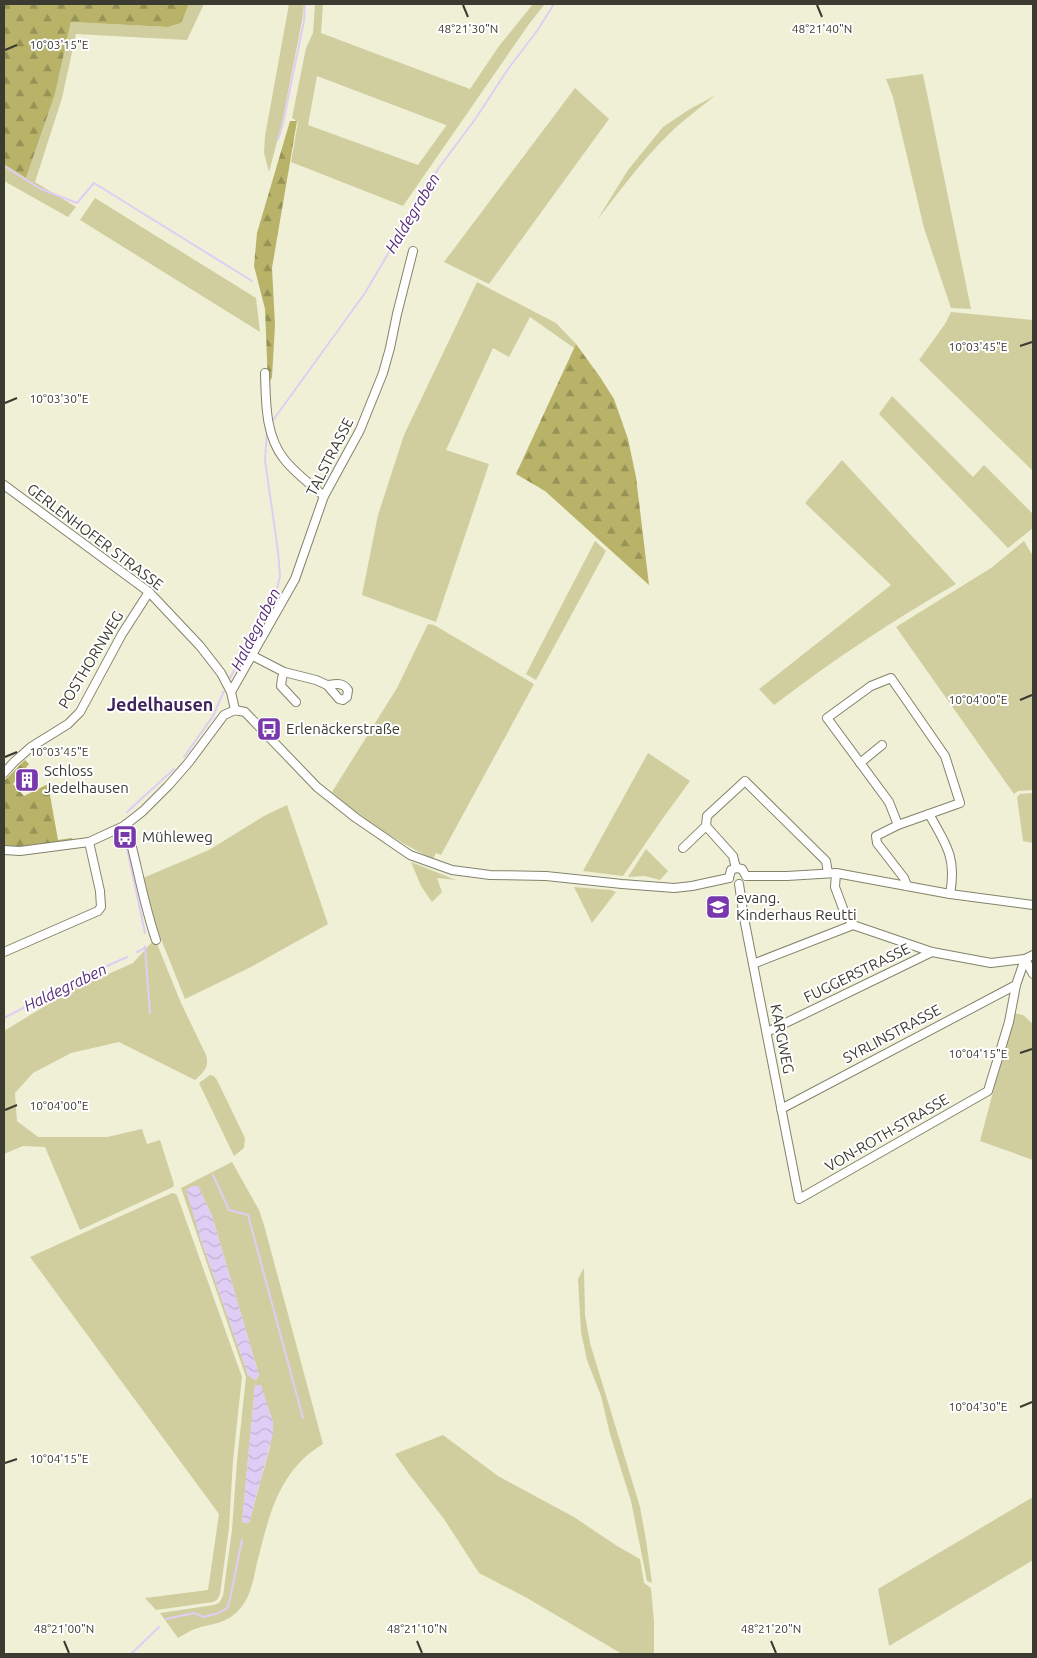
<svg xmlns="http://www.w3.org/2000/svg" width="1037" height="1658" font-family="Ubuntu,sans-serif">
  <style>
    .green { fill: #d0ce9f; fill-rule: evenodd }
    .forest { fill: url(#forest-firs) }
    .water { fill: url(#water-waves) }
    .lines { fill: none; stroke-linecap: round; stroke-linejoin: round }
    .stream { stroke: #e0cdf5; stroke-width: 2 }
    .minor-casing { stroke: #83836c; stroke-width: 10 }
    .minor { stroke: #fff; stroke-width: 8 }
    .ticks { fill: none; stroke: #3c3b31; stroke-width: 2 }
    .labels { text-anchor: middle; stroke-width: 4; stroke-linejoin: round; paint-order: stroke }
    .street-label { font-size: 15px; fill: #3c3b31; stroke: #fff }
    .poi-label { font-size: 15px; fill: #3c3b31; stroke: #fff; text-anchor: start }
    .water-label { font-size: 16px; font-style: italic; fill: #572d79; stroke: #fff }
    .quarter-label { font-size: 18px; font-weight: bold; fill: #40225a; stroke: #fff }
    .ticks-label { font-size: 12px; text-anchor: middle; fill: #3c3b31; stroke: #fff; stroke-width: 4; stroke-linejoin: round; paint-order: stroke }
  </style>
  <defs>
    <pattern id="forest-firs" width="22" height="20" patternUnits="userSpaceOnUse" patternTransform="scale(1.25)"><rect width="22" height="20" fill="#b8b368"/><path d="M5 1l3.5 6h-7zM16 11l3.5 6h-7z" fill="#979356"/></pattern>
    <pattern id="water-waves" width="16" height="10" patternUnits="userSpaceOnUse" patternTransform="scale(1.25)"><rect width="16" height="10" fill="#e0cdf5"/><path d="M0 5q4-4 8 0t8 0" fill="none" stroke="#c1b1d2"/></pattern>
  </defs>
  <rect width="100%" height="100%" fill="#f0f0d6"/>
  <g class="green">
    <polygon points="189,4 204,4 187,40 76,34 62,98 35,182 76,207 68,217 4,181 4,164 26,178 55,94 71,22 168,27 181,23"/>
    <polygon points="289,4 304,4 302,21 282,123 269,172 264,153 265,136"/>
    <path d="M 315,4 L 323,4 L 321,33 L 470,89 L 499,46 L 533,4 L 545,4 L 529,24 L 403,206 L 291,162 L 298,122 L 292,118 L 306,48 L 313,33 ZM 317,76 L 446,125 L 446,126 L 418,165 L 308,125 Z"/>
    <polygon points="923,74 971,309 951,308 924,228 893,97 886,79"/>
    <polygon points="575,88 609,119 489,284 444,262"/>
    <path d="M 716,95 C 700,108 683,120 669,134 C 642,160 620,191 597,220 L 628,170 L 663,127 L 690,109 Z"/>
    <polygon points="95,198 256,298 260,332 80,220"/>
    <polygon points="477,282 556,323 576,344 574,348 530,317 509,357 493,348 446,450 489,464 436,622 362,595 378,515 404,435"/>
    <polygon points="951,312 1033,320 1033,471 919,360 945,324"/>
    <polygon points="892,396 973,477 984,465 1033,514 1033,528 1008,548 879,414"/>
    <path d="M 842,460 L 956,584 C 893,620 832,661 774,705 L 759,689 L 891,585 L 805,503 Z"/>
    <polygon points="595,541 606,551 536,680 526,674"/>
    <polygon points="1024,541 1033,556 1033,790 1018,791 1014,794 896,627 991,568"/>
    <path d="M 428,624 L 434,625 L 534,684 L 441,855 L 436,853 L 433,859 C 396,841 363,819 332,792 L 397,688 Z"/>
    <polygon points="648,753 690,781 663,818 623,876 583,871"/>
    <polygon points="1033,793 1033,843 1023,841 1017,797 1020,794"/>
    <polygon points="287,805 328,924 251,967 185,999 151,914 143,878 209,850 264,816"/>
    <polygon points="646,849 668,871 660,880 645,876 628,877"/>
    <polygon points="411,862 456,880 437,878 442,892 432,902 421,886"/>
    <polygon points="574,887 611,890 616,892 592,923"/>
    <path d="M 152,942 L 157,944 L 181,1003 L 206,1055 C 210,1067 203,1073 195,1080 L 119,1042 L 71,1053 L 33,1073 L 15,1093 L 17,1121 L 38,1137 L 107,1137 L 142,1129 L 147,1144 L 160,1140 L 174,1184 L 173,1187 L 80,1230 L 45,1147 L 23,1146 L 4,1154 L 4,1031 L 68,992 L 133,963 Z"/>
    <polygon points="1014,1013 1023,1015 1033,1024 1033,1160 980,1141"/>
    <polygon points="210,1075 214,1076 217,1080 245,1138 244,1148 234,1156 199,1083"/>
    <path d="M 232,1162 L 259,1210 L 264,1225 L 323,1444 C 277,1471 268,1520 256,1567 C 253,1583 249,1601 237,1612 C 223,1625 211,1623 195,1629 C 189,1631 184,1635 178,1638 L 160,1613 L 214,1605 L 219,1603 L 223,1596 L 232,1530 L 237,1461 L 246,1377 L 181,1188 ZM 198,1186 L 212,1216 L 259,1375 L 256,1380 L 248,1375 L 200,1237 ZM 260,1385 L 273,1422 L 270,1447 L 249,1523 L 242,1522 L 255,1386 Z"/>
    <polygon points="172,1193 176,1194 178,1198 242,1377 233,1460 229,1528 220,1594 217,1600 213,1602 156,1610 145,1598 208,1590 219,1514 30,1257"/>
    <polygon points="584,1268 585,1315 590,1343 640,1507 646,1540 652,1583 647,1581 631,1501 610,1434 601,1396 587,1360 581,1332 578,1279"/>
    <polygon points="443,1435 498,1476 574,1517 617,1546 640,1559 644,1583 651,1588 654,1622 654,1654 622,1654 527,1598 479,1573 444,1519 409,1474 395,1454"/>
    <polygon points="1033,1497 1033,1560 889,1646 878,1589"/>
  </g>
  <g class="forest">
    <polygon points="4,4 189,4 181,23 168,27 71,22 55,94 26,178 4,164"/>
    <polygon points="290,121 297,121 272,268 275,325 272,377 268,385 265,309 254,266 257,233"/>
    <polygon points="576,344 600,377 614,399 628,439 636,477 649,585 545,491 516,474"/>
    <polygon points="25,760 29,764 13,784 24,796 48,784 58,840 72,838 73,841 21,848 4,847 4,781"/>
  </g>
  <g class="water">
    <polygon points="192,1186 198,1186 212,1216 259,1375 256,1380 251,1378 248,1375 200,1237 186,1190"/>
    <polygon points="255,1385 261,1385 273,1422 273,1434 249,1523 242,1522"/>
  </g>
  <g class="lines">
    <g class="stream">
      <polyline points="278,140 283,123 304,21 305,4"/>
      <polyline points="4,166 41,189 77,203 94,183 252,281"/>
      <polyline points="271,423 365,293 438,169 476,118 508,69 537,31 554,4"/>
      <polyline points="230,678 275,597 280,576 278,551 265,460 267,432"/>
      <polyline points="184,757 213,716 224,691"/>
      <polyline points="127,812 174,769"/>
      <polyline points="125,839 145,933"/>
      <polyline points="145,948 150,1013"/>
      <polyline points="137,952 145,948 145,946"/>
      <polyline points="4,1018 27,1006 53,990 127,957"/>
      <polyline points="213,1175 229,1210 248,1215 303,1418"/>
      <polyline points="166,1619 194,1613 203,1617 219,1613 227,1608 230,1599 242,1540"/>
      <polyline points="131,1654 159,1627"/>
    </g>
    <defs>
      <g id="minor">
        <path d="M 265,373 C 266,402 265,435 284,459 C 295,473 310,484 324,496"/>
        <polyline points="4,485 149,592 200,646 221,673 231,692 235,710"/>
        <path d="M 253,656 L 284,672 L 316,680 L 327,685 L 339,699 L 343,700 L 347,697 L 348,690 C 343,682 336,684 327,685"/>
        <polyline points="284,672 282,678 281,686 296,702"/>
        <polygon points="891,678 945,756 960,803 898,825 889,802 827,718 871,686"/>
        <polyline points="231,692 295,579 324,496 360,430 383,373 390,348 397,314 413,251"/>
        <polyline points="860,763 882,745"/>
        <polyline points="4,773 14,762 31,747 68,724 80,712 122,634 149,592"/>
        <path d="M 929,814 C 946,844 957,858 950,894"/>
        <path d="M 126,824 C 137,863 143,902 156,940"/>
        <polyline points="898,825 876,836 877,843 904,878 907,886"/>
        <polyline points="683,848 706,826"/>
        <polyline points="4,850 20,851 89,842 124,826 143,811 168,786 189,762 224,715 235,710 245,712 317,787 356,818 410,855 452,870 490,875 546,876 622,884 674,888 692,886 729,878"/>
        <polyline points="736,868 733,856 706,826 707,816 745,781 826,861 828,873"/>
        <polyline points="836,873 835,887 844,911 853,925 932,952 991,963 1025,959 1033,974"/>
        <polyline points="746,876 787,876 836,873 950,894 1033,905"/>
        <polyline points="729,878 731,870 736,868 742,869 746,876"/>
        <polyline points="739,884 744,918 799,1199 988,1091 1009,1022 1016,985 1025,959 1033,955"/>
        <polyline points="4,952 98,911 101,907 100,891 89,842"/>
        <polyline points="753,964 853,925"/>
        <polyline points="767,1032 932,952"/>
        <polyline points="781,1109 1016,985"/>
      </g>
    </defs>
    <use href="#minor" class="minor-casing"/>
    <use href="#minor" class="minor"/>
  </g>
  <path class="ticks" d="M 463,5 L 468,17M 817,5 L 822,17M 5,50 L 17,45M 1020,346 L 1032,342M 5,403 L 17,398M 1020,700 L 1032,695M 5,757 L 17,752M 1020,1053 L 1032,1049M 5,1110 L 17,1105M 1020,1407 L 1032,1402M 5,1463 L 17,1459M 64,1641 L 69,1653M 417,1641 L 422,1653M 771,1641 L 776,1653"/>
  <defs>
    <symbol id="bus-square" viewBox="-11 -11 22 22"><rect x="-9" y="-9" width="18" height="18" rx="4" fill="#7938ac" stroke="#fff"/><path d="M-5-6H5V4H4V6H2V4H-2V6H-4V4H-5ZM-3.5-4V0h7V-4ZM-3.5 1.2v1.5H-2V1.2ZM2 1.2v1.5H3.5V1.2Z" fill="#fff"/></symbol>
    <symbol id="building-square" viewBox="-11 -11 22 22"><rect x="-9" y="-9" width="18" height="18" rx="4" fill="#7938ac" stroke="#fff"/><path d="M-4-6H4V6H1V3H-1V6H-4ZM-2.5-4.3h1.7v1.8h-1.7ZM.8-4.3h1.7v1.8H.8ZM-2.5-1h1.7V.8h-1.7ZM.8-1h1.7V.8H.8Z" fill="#fff"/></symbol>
    <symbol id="school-square" viewBox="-11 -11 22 22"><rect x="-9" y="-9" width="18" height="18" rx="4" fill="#7938ac" stroke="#fff"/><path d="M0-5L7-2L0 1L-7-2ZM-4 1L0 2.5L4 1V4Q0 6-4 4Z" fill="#fff"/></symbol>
  </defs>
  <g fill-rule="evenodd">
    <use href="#bus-square" x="255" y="715" width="28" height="28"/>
    <use href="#building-square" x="13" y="766" width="28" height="28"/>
    <use href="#bus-square" x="111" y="823" width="28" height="28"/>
    <use href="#school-square" x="704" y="893" width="28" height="28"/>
  </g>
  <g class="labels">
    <g class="street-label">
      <text transform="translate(330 457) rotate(-63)" y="5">TALSTRASSE</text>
      <text transform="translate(95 537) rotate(37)" y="5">GERLENHOFER STRASSE</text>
      <text transform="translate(91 660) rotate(-59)" y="5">POSTHORNWEG</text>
      <text transform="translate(857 973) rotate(-26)" y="5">FUGGERSTRASSE</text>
      <text transform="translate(892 1034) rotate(-28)" y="5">SYRLINSTRASSE</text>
      <text transform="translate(782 1039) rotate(79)" y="5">KARGWEG</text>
      <text transform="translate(887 1133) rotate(-30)" y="5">VON-ROTH-STRASSE</text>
    </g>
    <g class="poi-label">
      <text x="286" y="734">Erlenäckerstraße</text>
      <text x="44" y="776">Schloss<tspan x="44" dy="17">Jedelhausen</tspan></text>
      <text x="142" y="842">Mühleweg</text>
      <text x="736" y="903">evang.<tspan x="736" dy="17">Kinderhaus Reutti</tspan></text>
    </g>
    <g class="water-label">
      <text transform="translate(412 213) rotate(-59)" y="6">Haldegraben</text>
      <text transform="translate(255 629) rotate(-63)" y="6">Haldegraben</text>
      <text transform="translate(65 987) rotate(-26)" y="6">Haldegraben</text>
    </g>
    <g class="quarter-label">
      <text x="160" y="711">Jedelhausen</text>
    </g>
  </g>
  <g class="ticks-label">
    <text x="468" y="33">48°21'30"N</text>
    <text x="822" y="33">48°21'40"N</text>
    <text x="59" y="49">10°03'15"E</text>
    <text x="978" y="351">10°03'45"E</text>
    <text x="59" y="403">10°03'30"E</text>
    <text x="978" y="704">10°04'00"E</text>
    <text x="59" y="756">10°03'45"E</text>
    <text x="978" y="1058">10°04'15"E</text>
    <text x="59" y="1110">10°04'00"E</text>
    <text x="978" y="1411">10°04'30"E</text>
    <text x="59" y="1463">10°04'15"E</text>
    <text x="64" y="1633">48°21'00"N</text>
    <text x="417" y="1633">48°21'10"N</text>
    <text x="771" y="1633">48°21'20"N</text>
  </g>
  <rect width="1037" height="1658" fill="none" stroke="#3c3b31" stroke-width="10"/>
</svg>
